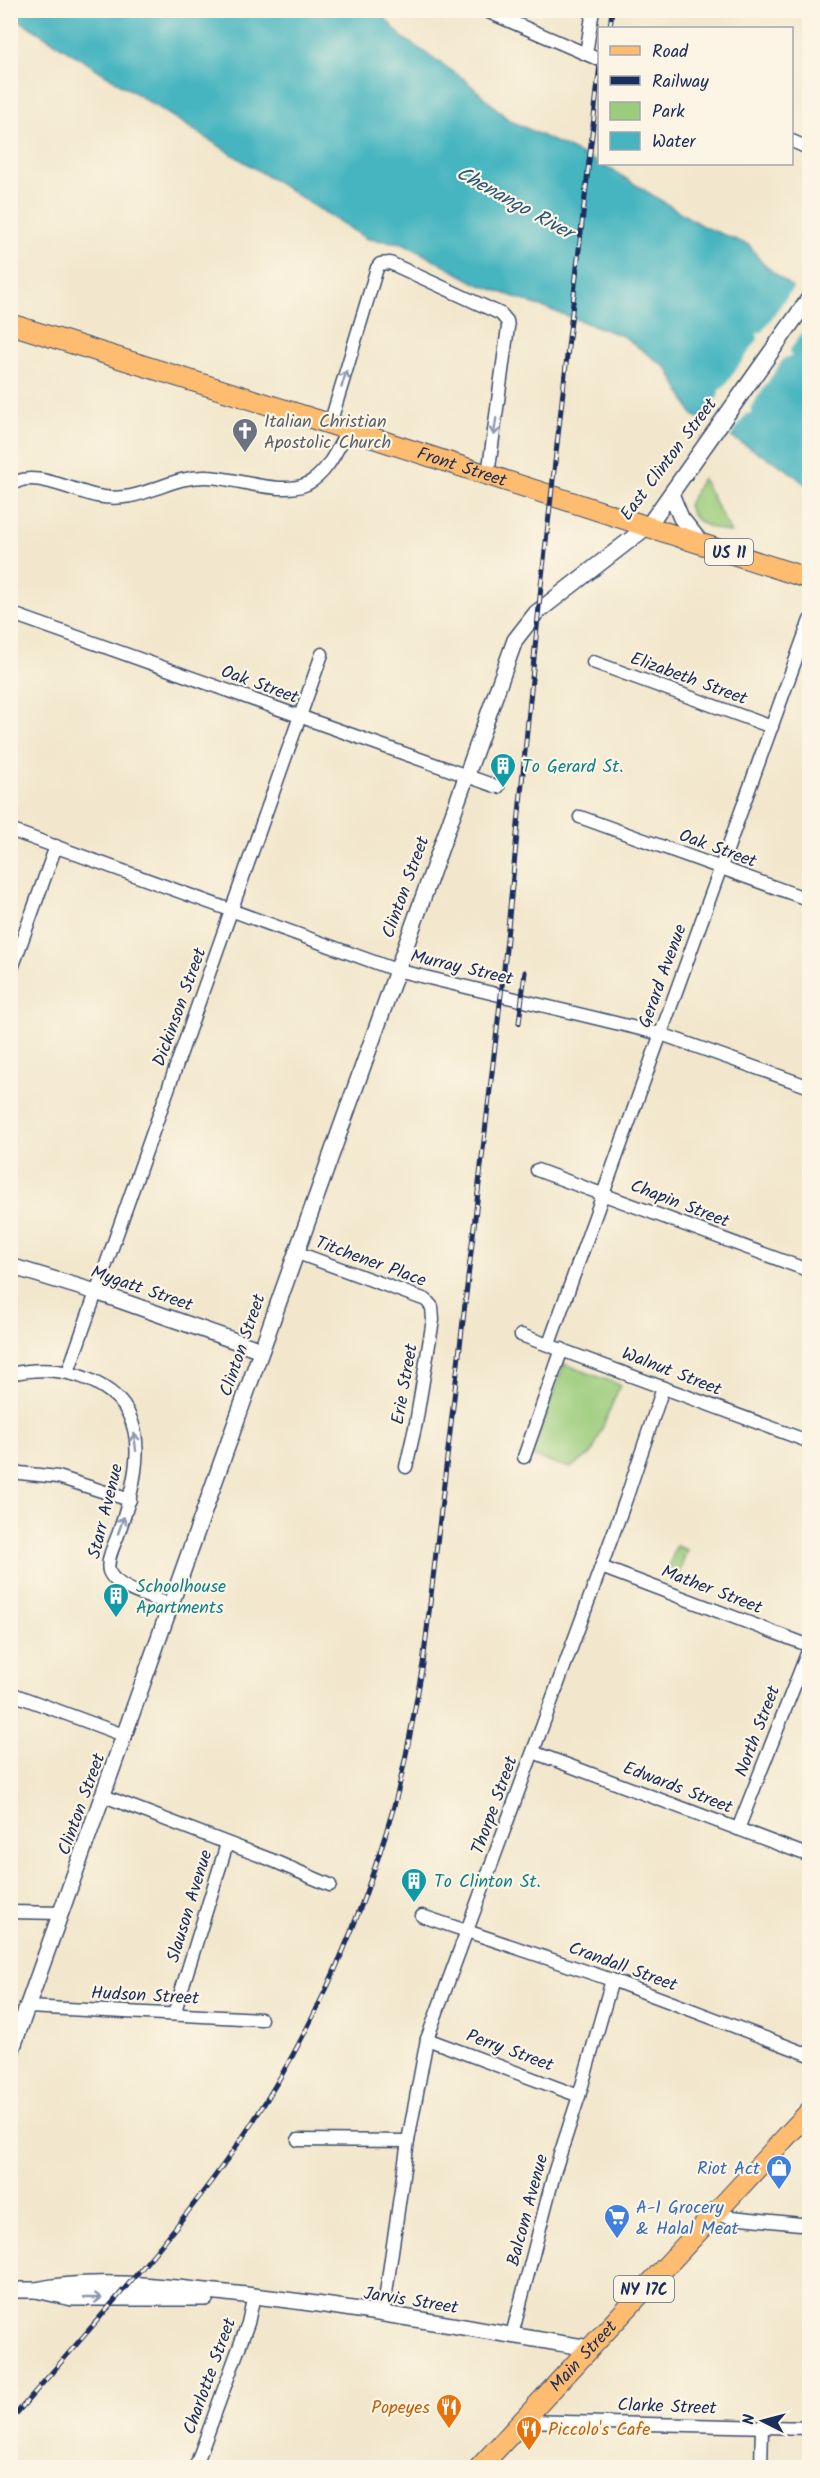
<svg xmlns="http://www.w3.org/2000/svg" width="820" height="2478" font-family="Kalam,sans-serif">
  <style>
    .green { fill: #9bcc7b; stroke: #5b7e6c; stroke-width: 1.5 }
    .water { fill: #46b5c0; stroke: #30728f; stroke-width: 1.5 }
    .pier { fill: #f2e7cc }
    .lines { fill: none; stroke-linecap: round; stroke-linejoin: round }
    .minor-casing { stroke: #3b4b6e; stroke-width: 15 }
    .tertiary-casing { stroke: #3b4b6e; stroke-width: 18 }
    .primary-casing { stroke: #3b4b6e; stroke-width: 22 }
    .minor { stroke: #fff; stroke-width: 12 }
    .tertiary { stroke: #fff; stroke-width: 15 }
    .primary { stroke: #fdbc70; stroke-width: 20 }
    .rail-casing { stroke: #1b2f5e; stroke-width: 5 }
    .rail { stroke: #fcf5e5; stroke-width: 3; stroke-dasharray: 9; stroke-linecap: butt }
    .oneway { stroke: #8d97ae }
    .labels { text-anchor: middle; stroke-width: 4.5; stroke-linejoin: round; paint-order: stroke }
    .shield { fill: #fcf5e5; stroke: #5e6a86; stroke-width: 1.5 }
    .shield-label { font-size: 16px; font-weight: bold; fill: #1b2f5e }
    .worship-label { font-size: 18px; fill: #5b616d; stroke: #fcf5e5; text-anchor: start }
    .street-label { font-size: 18px; fill: #1b2f5e; stroke: #fcf5e5 }
    .culture-label { font-size: 18px; fill: #0d838f; stroke: #fcf5e5; text-anchor: start }
    .shop-label { font-size: 18px; fill: #366cbe; stroke: #fcf5e5; text-anchor: end }
    .food-label { font-size: 18px; fill: #c56008; stroke: #fcf5e5; text-anchor: end }
    .water-label { font-size: 20px; font-style: italic; fill: #28577b; stroke: #fcf5e5 }
  </style>
  <rect width="100%" height="100%" fill="#fcf5e5"/>
  <filter id="ink" filterUnits="userSpaceOnUse"><feTurbulence type="fractalNoise" baseFrequency=".0167" numOctaves="2"/><feDisplacementMap in="SourceGraphic" scale="12" xChannelSelector="R" yChannelSelector="G"/><feConvolveMatrix kernelMatrix="1 2 1 2 8 2 1 2 1" color-interpolation-filters="sRGB"/></filter>
  <filter id="wash" filterUnits="userSpaceOnUse"><feTurbulence type="fractalNoise" baseFrequency=".008" numOctaves="4" result="noise"/><feDisplacementMap in="SourceGraphic" scale="24" xChannelSelector="R" yChannelSelector="G"/><feGaussianBlur stdDeviation="1.35" result="paint"/><feColorMatrix in="noise" values="0 0 0 0 0 0 0 0 0 0 0 0 0 0 0 0 0 1.4 0 .05"/><feComposite in="paint" operator="in"/></filter>
  <g filter="url(#wash)">
    <rect width="100%" height="100%" fill="#f2e7cc"/>
    <g class="green">
      <path d="M 702,478 L 731,533 C 713,528 694,526 688,505 Z"/>
      <polygon points="564,1364 620,1385 592,1453 570,1468 531,1456"/>
      <polygon points="676,1546 687,1550 678,1576 667,1572"/>
    </g>
    <polygon class="water" points="10,11 378,11 402,37 464,79 509,120 607,167 702,226 749,245 762,263 809,301 809,487 785,468 693,415 668,369 623,336 478,284 403,243 367,239 11,15"/>
    <polygon class="pier" points="795,285 810,297 809,322 790,350 791,357 784,358 751,407 752,413 746,414 730,438 700,422 719,395 719,390 723,388 758,339 757,333 762,332"/>
  </g>
  <g filter="url(#ink)">
    <g class="lines">
      <defs>
        <g id="minor">
          <polyline points="484,10 600,60"/>
          <polyline points="586,54 593,10"/>
          <polyline points="792,141 810,149"/>
          <polyline points="330,424 377,268 380,264 390,263 501,314 507,321 508,327 488,475"/>
          <path d="M 10,487 C 27,466 75,492 97,496 C 143,505 166,475 208,477 C 236,478 281,496 307,484 C 328,473 337,449 348,430"/>
          <polyline points="10,613 498,787"/>
          <polyline points="593,662 772,727"/>
          <polyline points="580,817 810,900"/>
          <polyline points="10,830 396,970 661,1034 810,1087"/>
          <polyline points="10,974 56,846"/>
          <polyline points="537,1170 810,1271"/>
          <polyline points="295,1252 426,1300 432,1307 433,1320 416,1423 406,1467"/>
          <polyline points="521,1335 810,1442"/>
          <polyline points="549,1344 810,620"/>
          <polyline points="68,1372 322,654"/>
          <path d="M 10,1374 C 42,1367 75,1370 103,1387 C 155,1418 135,1485 119,1532 C 115,1544 106,1559 109,1571 C 115,1589 156,1599 172,1605"/>
          <polyline points="524,1457 562,1349"/>
          <polyline points="10,1472 58,1477 130,1500"/>
          <polyline points="601,1567 810,1646"/>
          <polyline points="10,1693 126,1736"/>
          <polyline points="533,1752 810,1856"/>
          <polyline points="104,1796 269,1859 330,1885"/>
          <polyline points="738,1829 810,1646"/>
          <polyline points="10,1912 62,1913"/>
          <polyline points="422,1916 612,1980 810,2055"/>
          <polyline points="28,2007 261,2019"/>
          <polyline points="174,2014 227,1844"/>
          <polyline points="427,2039 579,2096"/>
          <polyline points="298,2140 408,2141"/>
          <polyline points="712,2215 810,2225"/>
          <polyline points="383,2314 408,2141 427,2039 626,1499 663,1388"/>
          <polyline points="512,2335 555,2170 579,2096 612,1980"/>
          <polyline points="523,2421 810,2428"/>
          <polyline points="195,2468 248,2323 254,2295"/>
          <polyline points="761,2468 762,2427"/>
        </g>
        <g id="tertiary">
          <polyline points="671,494 681,518 702,544"/>
          <polyline points="10,1266 96,1292 261,1350"/>
          <polyline points="10,2055 515,640 536,613 648,526 810,297"/>
          <polyline points="10,2290 36,2290 72,2298 206,2298"/>
          <path d="M 36,2290 C 91,2277 168,2287 226,2293 C 348,2305 469,2329 590,2348"/>
        </g>
        <g id="primary">
          <path id="s1" d="M 10,324 L 330,424 L 810,579"/>
          <path id="s2" d="M 479,2468 L 810,2111"/>
        </g>
      </defs>
      <use href="#minor" class="minor-casing"/>
      <use href="#tertiary" class="tertiary-casing"/>
      <use href="#primary" class="primary-casing"/>
      <use href="#minor" class="minor"/>
      <use href="#tertiary" class="tertiary"/>
      <use href="#primary" class="primary"/>
      <defs>
        <g id="rail">
          <polyline points="610,28 612,10"/>
          <polyline points="519,1023 525,972"/>
          <path d="M 10,2421 C 91,2326 184,2227 252,2123 C 316,2025 362,1918 394,1806 C 407,1759 414,1712 423,1664 L 504,969 L 541,586 L 600,64"/>
        </g>
      </defs>
      <use href="#rail" class="rail-casing"/>
      <use href="#rail" class="rail"/>
    </g>
    <defs><path id="oneway-shaft" d="M-6 0H5M1.5-3L5.5 0L1.5 3" fill="none" stroke-width="1.6" stroke-linecap="round" stroke-linejoin="round" transform="scale(1.5)"/></defs>
    <g class="oneway">
      <use href="#oneway-shaft" transform="translate(344 379) rotate(-73)"/>
      <use href="#oneway-shaft" transform="translate(495 427) rotate(98)"/>
      <use href="#oneway-shaft" transform="translate(135 1442) rotate(-97)"/>
      <use href="#oneway-shaft" transform="translate(121 1525) rotate(-71)"/>
      <use href="#oneway-shaft" transform="translate(93 2298)"/>
    </g>
  </g>
  <defs>
    <symbol id="church-pin" viewBox="-11 -11 22 30"><path d="M0 17L-7.5 6A9.5 9.5 0 1 1 7.5 6Z" fill="#6b7280" stroke="#fcf5e5"/><path d="M-1.2-6h2.4v3.5h3.3v2.4h-3.3V6h-2.4V-.1h-3.3v-2.4h3.3Z" fill="#fff"/></symbol>
    <symbol id="building-pin" viewBox="-11 -11 22 30"><path d="M0 17L-7.5 6A9.5 9.5 0 1 1 7.5 6Z" fill="#0f9aa8" stroke="#fcf5e5"/><path d="M-4-6H4V6H1V3H-1V6H-4ZM-2.5-4.3h1.7v1.8h-1.7ZM.8-4.3h1.7v1.8H.8ZM-2.5-1h1.7V.8h-1.7ZM.8-1h1.7V.8H.8Z" fill="#fff"/></symbol>
    <symbol id="shop-pin" viewBox="-11 -11 22 30"><path d="M0 17L-7.5 6A9.5 9.5 0 1 1 7.5 6Z" fill="#3f7fe0" stroke="#fcf5e5"/><path d="M-5-2.5h2.3a2.7 3.5 0 0 1 5.4 0H5L5.5 6h-11ZM-1.5-2.5h3a1.5 2.3 0 0 0-3 0Z" fill="#fff"/></symbol>
    <symbol id="supermarket-pin" viewBox="-11 -11 22 30"><path d="M0 17L-7.5 6A9.5 9.5 0 1 1 7.5 6Z" fill="#3f7fe0" stroke="#fcf5e5"/><path d="M-6-5.5h2.5l.6 2H6L4.5 2H-2.5L-4.4-4H-6ZM-1.5 3.2a1.3 1.3 0 1 0 .1 0ZM3 3.2a1.3 1.3 0 1 0 .1 0Z" fill="#fff"/></symbol>
    <symbol id="restaurant-pin" viewBox="-11 -11 22 30"><path d="M0 17L-7.5 6A9.5 9.5 0 1 1 7.5 6Z" fill="#e8710a" stroke="#fcf5e5"/><path d="M-5-6h1v4h1v-4h1v4h1v-4h1v5L-1.5 .5V6h-2V.5L-5-1ZM5-6V6H3V1.5H1.5Q1.5-4 5-6Z" fill="#fff"/></symbol>
  </defs>
  <g fill-rule="evenodd">
    <use href="#church-pin" x="230" y="416" width="30" height="40"/>
    <use href="#building-pin" x="488" y="751" width="30" height="40"/>
    <use href="#building-pin" x="101" y="1581" width="30" height="40"/>
    <use href="#building-pin" x="399" y="1866" width="30" height="40"/>
    <use href="#shop-pin" x="764" y="2153" width="30" height="40"/>
    <use href="#supermarket-pin" x="602" y="2202" width="30" height="40"/>
    <use href="#restaurant-pin" x="434" y="2392" width="30" height="40"/>
    <use href="#restaurant-pin" x="514" y="2414" width="30" height="40"/>
  </g>
  <g class="labels">
    <g class="shield">
      <rect x="705" y="539" width="48" height="26" rx="4.5"/>
      <rect x="614" y="2276" width="60" height="26" rx="4.5"/>
    </g>
    <g class="shield-label">
      <text x="729" y="558">US 11</text>
      <text x="644" y="2295">NY 17C</text>
    </g>
    <g class="worship-label">
      <text x="264" y="427">Italian Christian<tspan x="264" dy="21">Apostolic Church</tspan></text>
    </g>
    <g class="street-label">
      <text transform="translate(668 459) rotate(-53)" y="6">East Clinton Street</text>
      <text dy="6" stroke="none"><textPath href="#s1" startOffset="474">Front Street</textPath></text>
      <text transform="translate(689 678) rotate(20)" y="6">Elizabeth Street</text>
      <text transform="translate(260 684) rotate(20)" y="6">Oak Street</text>
      <text transform="translate(718 848) rotate(20)" y="6">Oak Street</text>
      <text transform="translate(405 887) rotate(-70)" y="6">Clinton Street</text>
      <text transform="translate(462 967) rotate(13)" y="6">Murray Street</text>
      <text transform="translate(662 976) rotate(-70)" y="6">Gerard Avenue</text>
      <text transform="translate(179 1007) rotate(-70)" y="6">Dickinson Street</text>
      <text transform="translate(680 1203) rotate(21)" y="6">Chapin Street</text>
      <text transform="translate(371 1261) rotate(20)" y="6">Titchener Place</text>
      <text transform="translate(142 1288) rotate(19)" y="6">Mygatt Street</text>
      <text transform="translate(242 1345) rotate(-71)" y="6">Clinton Street</text>
      <text transform="translate(672 1371) rotate(21)" y="6">Walnut Street</text>
      <text transform="translate(404 1384) rotate(-80)" y="6">Erie Street</text>
      <text transform="translate(105 1511) rotate(-76)" y="6">Starr Avenue</text>
      <text transform="translate(712 1589) rotate(21)" y="6">Mather Street</text>
      <text transform="translate(757 1731) rotate(-69)" y="6">North Street</text>
      <text transform="translate(678 1787) rotate(21)" y="6">Edwards Street</text>
      <text transform="translate(81 1804) rotate(-70)" y="6">Clinton Street</text>
      <text transform="translate(494 1805) rotate(-70)" y="6">Thorpe Street</text>
      <text transform="translate(189 1906) rotate(-73)" y="6">Slauson Avenue</text>
      <text transform="translate(623 1966) rotate(20)" y="6">Crandall Street</text>
      <text transform="translate(145 1995) rotate(3)" y="6">Hudson Street</text>
      <text transform="translate(510 2050) rotate(20)" y="6">Perry Street</text>
      <text transform="translate(527 2210) rotate(-75)" y="6">Balcom Avenue</text>
      <text transform="translate(411 2300) rotate(9)" y="6">Jarvis Street</text>
      <text dy="6" stroke="none"><textPath href="#s2" startOffset="153">Main Street</textPath></text>
      <text transform="translate(209 2376) rotate(-70)" y="6">Charlotte Street</text>
      <text transform="translate(667 2406) rotate(2)" y="6">Clarke Street</text>
    </g>
    <g class="culture-label">
      <text x="522" y="772">To Gerard St.</text>
      <text x="136" y="1592">Schoolhouse<tspan x="136" dy="21">Apartments</tspan></text>
      <text x="434" y="1887">To Clinton St.</text>
    </g>
    <g class="shop-label">
      <text x="760" y="2174">Riot Act</text>
      <text x="636" y="2213" text-anchor="start">A-1 Grocery<tspan x="636" dy="21">&amp; Halal Meat</tspan></text>
    </g>
    <g class="food-label">
      <text x="430" y="2413">Popeyes</text>
      <text x="548" y="2435" text-anchor="start">Piccolo's Cafe</text>
    </g>
    <g class="water-label">
      <text transform="translate(515 202) rotate(29)" y="7">Chenango River</text>
    </g>
  </g>
  <rect width="820" height="2478" fill="none" stroke="#fcf5e5" stroke-width="36"/>
  <rect x="598" y="27" width="195" height="138" fill="#fcf5e5" stroke="#a2a6af" stroke-width="1.5"/>
  <rect x="610" y="46" width="30" height="9" fill="#fdbc70" stroke="#a2a6af" stroke-width="1.5"/>
  <text x="652" y="57" font-size="18" fill="#1b2f5e">Road</text>
  <rect x="610" y="76" width="30" height="9" fill="#1b2f5e" stroke="#a2a6af" stroke-width="1.5"/>
  <text x="652" y="87" font-size="18" fill="#1b2f5e">Railway</text>
  <rect x="610" y="102" width="30" height="18" fill="#9bcc7b" stroke="#a2a6af" stroke-width="1.5"/>
  <text x="652" y="117" font-size="18" fill="#1b2f5e">Park</text>
  <rect x="610" y="132" width="30" height="18" fill="#46b5c0" stroke="#a2a6af" stroke-width="1.5"/>
  <text x="652" y="147" font-size="18" fill="#1b2f5e">Water</text>
  <g transform="translate(763 2421) rotate(276)" stroke="#fcf5e5" stroke-width="4.5" paint-order="stroke">
  <path d="M0-4.5L10 22L0 15L-10 22Z" fill="#1b2f5e"/>
  <text y="-9" font-size="16" font-weight="bold" text-anchor="middle" fill="#1b2f5e">N</text>
  </g>
</svg>
